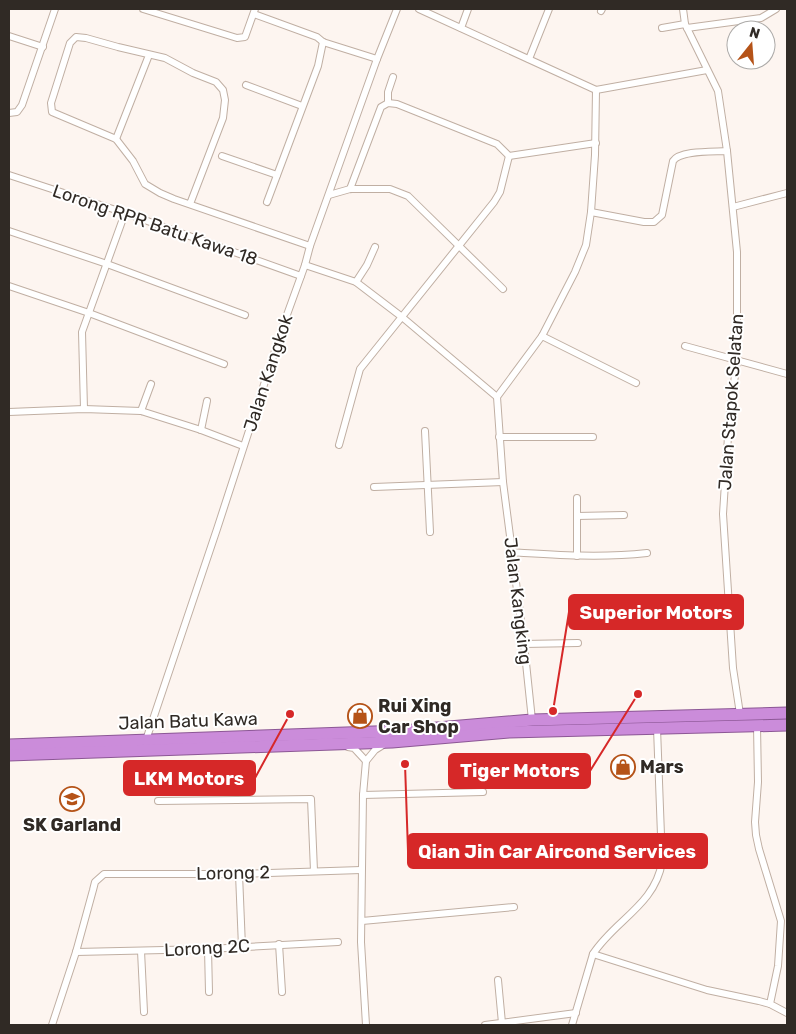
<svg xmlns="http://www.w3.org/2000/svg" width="796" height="1034" font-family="Rubik,sans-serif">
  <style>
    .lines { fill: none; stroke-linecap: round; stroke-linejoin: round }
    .minor-casing { stroke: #c0afa3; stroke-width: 8 }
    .trunk-casing { stroke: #8c5795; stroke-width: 13 }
    .minor { stroke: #fff; stroke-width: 6 }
    .trunk { stroke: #cb8cda; stroke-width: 11 }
    .labels { text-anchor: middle; stroke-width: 4; stroke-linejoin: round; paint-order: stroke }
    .street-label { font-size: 18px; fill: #302a25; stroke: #fff }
    .poi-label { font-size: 18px; font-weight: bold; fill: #302a25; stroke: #fff; text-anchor: start }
    .leader { fill: none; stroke: #d62828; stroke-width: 2 }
    .callout-dot { fill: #d62828; stroke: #fff; stroke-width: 2 }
    .callout { fill: #d62828; stroke: #d62828; stroke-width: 2 }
    .callout-label { font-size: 19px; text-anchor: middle; font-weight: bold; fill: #fff }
  </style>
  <rect width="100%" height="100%" fill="#fdf5f0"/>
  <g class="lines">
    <defs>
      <g id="minor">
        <polyline points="143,9 237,38 245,37 255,9"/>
        <polyline points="419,9 596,90"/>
        <polyline points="683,9 685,24 718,91 727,151 737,252 737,360 729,421 723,514 733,668 740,714"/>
        <polyline points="601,11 602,9"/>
        <polyline points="254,14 317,37 323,42 377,59"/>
        <polyline points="461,28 468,9"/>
        <polyline points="662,28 685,24"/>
        <polyline points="687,28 761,18 776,9"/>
        <polyline points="9,36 43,47"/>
        <polyline points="529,59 549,9"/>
        <polyline points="246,85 302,106"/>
        <polyline points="596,90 707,70"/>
        <polyline points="388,103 388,92 393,77"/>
        <polyline points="9,113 17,112 22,105 55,9"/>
        <polyline points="116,139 149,55"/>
        <polyline points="222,156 277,175"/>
        <polyline points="509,156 596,143"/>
        <polyline points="9,175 125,213 301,276"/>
        <polyline points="350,189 381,107 388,103 397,104 497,144 509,156"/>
        <polyline points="329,195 350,189 390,189 408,196 503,289"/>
        <polyline points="267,202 318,66 323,42"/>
        <polyline points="190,204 223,118 225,100 223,90 216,82 193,73 165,58 118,47 86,38 76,37 70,43 51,103 52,112 116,139 133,161 145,184 160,193 174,199 310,246"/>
        <polyline points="733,207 787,193"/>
        <path d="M 591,212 L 644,222 L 654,222 L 662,215 L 673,161 C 680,150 715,152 727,151"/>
        <polyline points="9,231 107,264 245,315"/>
        <polyline points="305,265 356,282 402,317 497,397"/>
        <polyline points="356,282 367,265 375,247"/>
        <polyline points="9,286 89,313 224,364"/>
        <polyline points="542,336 636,383"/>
        <polyline points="685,346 787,374"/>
        <polyline points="84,409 82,332 125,213"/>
        <polyline points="141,411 151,384"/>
        <polyline points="9,412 84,409 141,411 201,430 243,446"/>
        <polyline points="201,430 207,401"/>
        <polyline points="425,431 430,532"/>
        <polyline points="499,437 593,437"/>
        <polyline points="339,445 360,369 494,202 500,192 509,156"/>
        <polyline points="374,487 503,482"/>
        <polyline points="577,516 624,515"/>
        <path d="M 511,552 C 557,555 601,558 647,553"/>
        <polyline points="577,556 577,498"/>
        <polyline points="524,644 578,643"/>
        <polyline points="532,720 524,644 503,482 497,397 542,336 575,272 586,245 591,212 595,155 596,90"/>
        <polyline points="757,726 758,782 755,822 756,835 759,849 781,921 778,966 770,1004 787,1013"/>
        <polyline points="146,740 217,529 284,323 305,265 310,246 377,59 397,9"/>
        <polyline points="348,747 354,748 366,761"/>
        <polyline points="363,795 483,792"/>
        <polyline points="158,801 311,799 314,871"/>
        <polyline points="239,874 242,947"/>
        <polyline points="362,921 514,907"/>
        <polyline points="279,944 282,992"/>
        <polyline points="208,949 209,992"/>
        <polyline points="141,951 144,1012"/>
        <polyline points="76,952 208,949 338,942"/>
        <path d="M 593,954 C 615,920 655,905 662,862 L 657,728"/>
        <polyline points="498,980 502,1023"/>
        <polyline points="52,1025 76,952 93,890 95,882 104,874 239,874 361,870"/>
        <polyline points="366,1025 361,942 363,795 366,761 375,750 383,745"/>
        <polyline points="485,1025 576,1013"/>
        <polyline points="572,1025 593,954 707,990 759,1001 770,1004"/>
      </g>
      <g id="trunk">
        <polyline points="9,745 402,731 532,720 787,713"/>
        <polyline points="9,755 392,742 509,732 787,725"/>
      </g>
    </defs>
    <use href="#minor" class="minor-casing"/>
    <use href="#trunk" class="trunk-casing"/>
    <use href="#minor" class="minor"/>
    <use href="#trunk" class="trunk"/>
  </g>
  <defs>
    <symbol id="shop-ring" viewBox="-11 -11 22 22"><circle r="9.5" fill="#fff" stroke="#b55318" stroke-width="1.5"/><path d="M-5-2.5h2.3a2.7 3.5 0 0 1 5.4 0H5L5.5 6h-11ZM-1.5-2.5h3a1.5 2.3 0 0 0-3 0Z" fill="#b55318"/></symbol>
    <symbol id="school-ring" viewBox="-11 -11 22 22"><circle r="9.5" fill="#fff" stroke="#b55318" stroke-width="1.5"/><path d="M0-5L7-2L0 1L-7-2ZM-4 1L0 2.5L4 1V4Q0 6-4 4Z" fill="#b55318"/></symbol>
  </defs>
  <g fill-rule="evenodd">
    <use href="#shop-ring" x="346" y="702" width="28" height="28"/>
    <use href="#shop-ring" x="609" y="753" width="28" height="28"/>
    <use href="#school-ring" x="58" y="785" width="28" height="28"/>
  </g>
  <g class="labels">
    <g class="street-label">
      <text transform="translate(155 225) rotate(19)" y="6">Lorong RPR Batu Kawa 18</text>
      <text transform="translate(268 373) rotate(-72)" y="6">Jalan Kangkok</text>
      <text transform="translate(731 402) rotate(-86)" y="6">Jalan Stapok Selatan</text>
      <text transform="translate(518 601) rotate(83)" y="6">Jalan Kangking</text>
      <text transform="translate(188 721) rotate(-2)" y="6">Jalan Batu Kawa</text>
      <text transform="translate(233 873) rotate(-1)" y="6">Lorong 2</text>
      <text transform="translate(207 948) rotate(-3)" y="6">Lorong 2C</text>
    </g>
    <g class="poi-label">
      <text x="378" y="712">Rui Xing<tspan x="378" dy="21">Car Shop</tspan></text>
      <text x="640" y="773">Mars</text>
      <text x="72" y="831" text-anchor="middle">SK Garland</text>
    </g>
  </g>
  <path class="leader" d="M553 711L569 612M638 694L590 771M290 714L255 778M405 764L408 851"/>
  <g class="callout-dot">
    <circle cx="553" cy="711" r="5"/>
    <circle cx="638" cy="694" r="5"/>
    <circle cx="290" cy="714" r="5"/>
    <circle cx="405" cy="764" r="5"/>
  </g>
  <g class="callout">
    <rect x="569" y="595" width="174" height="34" rx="5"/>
    <rect x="449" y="754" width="141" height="34" rx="5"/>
    <rect x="124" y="761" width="131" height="34" rx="5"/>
    <rect x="408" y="834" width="299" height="34" rx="5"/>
  </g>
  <g class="callout-label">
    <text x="656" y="619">Superior Motors</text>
    <text x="520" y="777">Tiger Motors</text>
    <text x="189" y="785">LKM Motors</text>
    <text x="557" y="858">Qian Jin Car Aircond Services</text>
  </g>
  <rect width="796" height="1034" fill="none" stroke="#302a25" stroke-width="20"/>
  <g transform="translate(751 45) rotate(17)"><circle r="24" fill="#ffffff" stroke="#acaaa8"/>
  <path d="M0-4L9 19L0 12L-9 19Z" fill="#b55318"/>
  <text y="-8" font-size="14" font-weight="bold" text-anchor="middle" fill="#302a25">N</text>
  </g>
</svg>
